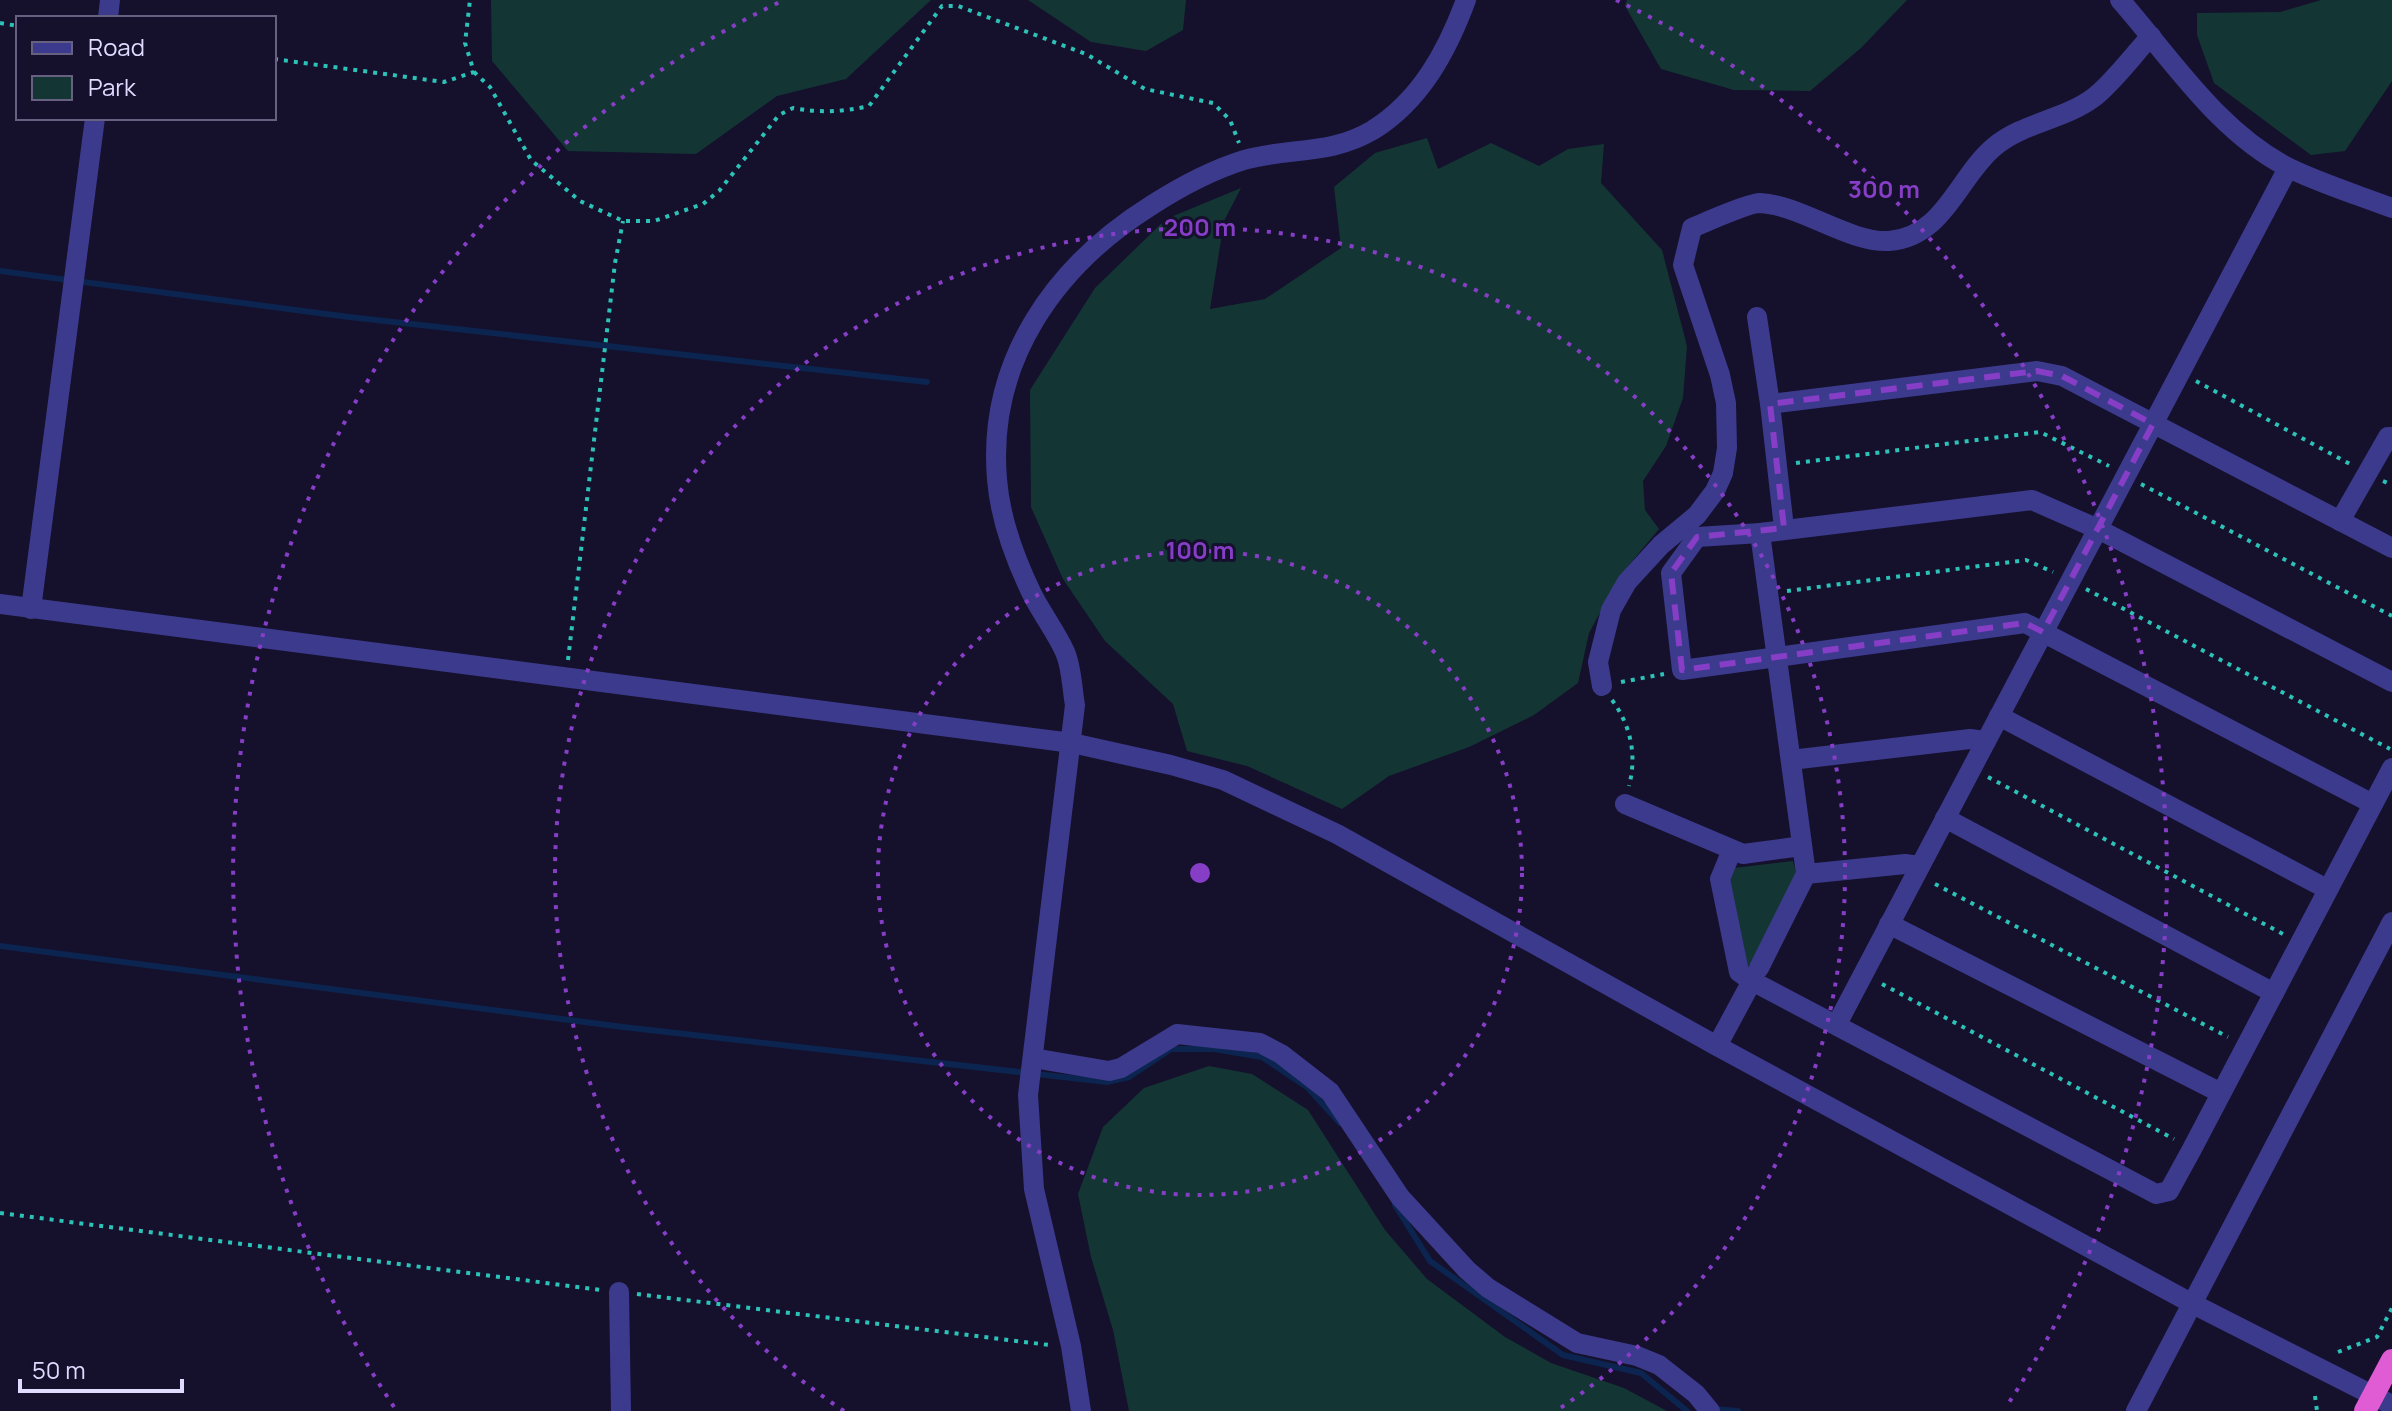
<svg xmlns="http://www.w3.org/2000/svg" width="2392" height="1411" font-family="Manrope,sans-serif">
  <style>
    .green { fill: #133634 }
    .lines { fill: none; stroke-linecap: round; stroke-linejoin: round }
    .stream { stroke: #0b2550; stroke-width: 6 }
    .path { stroke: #2cc2b7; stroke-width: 4; stroke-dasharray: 4 6; stroke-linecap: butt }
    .minor { stroke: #3c3a8c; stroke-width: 20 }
    .tertiary { stroke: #3c3a8c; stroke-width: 20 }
    .trunk { stroke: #e05cd4; stroke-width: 22 }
    .marked { fill: none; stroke: #853ec5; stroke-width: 6; stroke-dasharray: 16 10; stroke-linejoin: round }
    .ring { fill: none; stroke: #853ec5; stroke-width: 4; stroke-dasharray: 4 8 }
    .centre { fill: #853ec5; stroke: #15102c; stroke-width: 4 }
    .ring-label { font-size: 24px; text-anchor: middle; font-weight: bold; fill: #853ec5; stroke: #15102c; stroke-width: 6; stroke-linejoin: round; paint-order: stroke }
  </style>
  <rect width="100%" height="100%" fill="#15102c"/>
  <g class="green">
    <polygon points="491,0 931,0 846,79 777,96 696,154 568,151 492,61"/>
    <polygon points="1028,0 1186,0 1183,30 1146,51 1091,42"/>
    <polygon points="1627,0 1907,0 1861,48 1810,91 1734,90 1661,69 1625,6"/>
    <polygon points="2321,0 2392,0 2392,81 2345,151 2311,155 2214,83 2197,35 2197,13 2280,12"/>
    <polygon points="1427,138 1438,169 1491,143 1539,166 1568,149 1604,144 1601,183 1662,250 1687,346 1683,398 1666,446 1643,481 1645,510 1659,529 1619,577 1589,633 1578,683 1534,715 1469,747 1389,776 1342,809 1247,766 1187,751 1173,704 1105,641 1063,579 1031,507 1030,390 1095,288 1166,219 1241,188 1224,221 1210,309 1265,299 1341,248 1334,187 1375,153"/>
    <polygon points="1793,861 1796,874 1749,966 1743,964 1727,882 1734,868"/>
    <polygon points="1209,1066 1252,1074 1308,1110 1385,1230 1427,1279 1505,1337 1551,1363 1624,1388 1667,1411 1129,1411 1113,1330 1091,1257 1078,1194 1103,1127 1144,1088"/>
  </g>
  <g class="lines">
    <g class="stream">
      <polyline points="0,271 349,317 927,382"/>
      <polyline points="0,946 623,1027 1107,1082 1129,1077 1171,1049 1214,1049 1262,1057 1307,1087 1340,1123"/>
      <polyline points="1395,1205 1430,1261 1563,1355 1641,1373 1687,1411"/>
      <polyline points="1714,1409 1738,1411"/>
    </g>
    <g class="path">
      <polyline points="0,23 18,26"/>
      <polyline points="274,59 444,82 474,72 465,43 470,0"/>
      <path d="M 474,72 L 490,87 L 531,160 L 580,201 L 623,221 L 654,221 L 703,204 L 719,191 L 779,115 L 793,108 C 820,113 842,112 869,106 L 942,6 L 958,6 L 1086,54 L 1145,89 L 1213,103 L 1230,120 L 1239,143"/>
      <polyline points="2196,381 2350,464"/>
      <polyline points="1796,463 2040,432 2109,466"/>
      <polyline points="2383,481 2392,485"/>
      <polyline points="2141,484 2392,616"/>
      <polyline points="2086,589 2390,749"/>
      <polyline points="1787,591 2026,560 2053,572"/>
      <polyline points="568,660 615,263 623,221"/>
      <polyline points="1621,682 1664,674"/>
      <path d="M 1612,700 C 1631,726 1637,755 1629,786"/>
      <polyline points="1988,777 2283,934"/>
      <polyline points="1935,884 2228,1037"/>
      <polyline points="1882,984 2174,1139"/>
      <polyline points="0,1213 601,1290"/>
      <polyline points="637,1294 1049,1345"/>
      <polyline points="2338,1352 2377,1337 2392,1308"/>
      <polyline points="2315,1396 2317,1411"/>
    </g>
    <g class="minor">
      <polyline points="1757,317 1770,404 1784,528"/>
      <polyline points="1770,404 2037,371 2062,376 2392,548"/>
      <polyline points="2340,521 2388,437 2392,437"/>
      <polyline points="1760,533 1806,874 1905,864 1920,866"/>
      <path d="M 1602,686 L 1598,662 L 1611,610 L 1627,582 L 1661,545 L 1697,515 L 1715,491 L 1723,473 L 1727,448 L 1726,403 L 1720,375 L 1683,265 L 1692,228 C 1706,222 1748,203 1760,203 C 1801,205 1849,243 1889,241 C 1944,237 1958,177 1994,147 C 2022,123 2063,120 2093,98 C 2112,84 2134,54 2151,36"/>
      <polyline points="1999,716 2327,889"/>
      <polyline points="1791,760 1970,739 1986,741"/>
      <polyline points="1625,804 1743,854 1802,846"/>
      <polyline points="2373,804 2025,623 1682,670 1671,573 1697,537 1760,533 2032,500 2098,529 2392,682"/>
      <polyline points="1945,818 2274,993"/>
      <polyline points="1732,850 1720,879 1739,972 1752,981 2156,1194 2169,1191 2192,1149 2392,768"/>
      <polyline points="1889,924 2221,1093"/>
      <polyline points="1759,968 1806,874"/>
      <polyline points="1717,1046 1752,981"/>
      <polyline points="1033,1058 1109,1071 1121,1068 1177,1034 1260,1043 1281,1054 1330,1092 1400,1197 1467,1270 1488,1288 1577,1343 1637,1356 1659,1365 1696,1394 1710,1411"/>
      <polyline points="619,1292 621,1411"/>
      <polyline points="2136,1411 2392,922"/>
    </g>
    <g class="tertiary">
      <path d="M 2120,0 C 2171,58 2218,132 2289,168 C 2322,184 2358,195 2392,208"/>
      <polyline points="108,18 110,0"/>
      <polyline points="0,604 1072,743 1171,765 1223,780 1337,834 1717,1046 2193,1304 2392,1405"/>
      <polyline points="31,609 95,118"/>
      <polyline points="1837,1024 2288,168"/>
      <path d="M 1081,1411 L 1071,1346 L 1034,1189 L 1028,1095 L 1075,705 C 1072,689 1072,668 1065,652 C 1056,632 1042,614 1032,594 C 1015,559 1000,518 997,479 C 987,360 1056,265 1152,205 C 1180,187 1212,170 1244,160 C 1290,147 1329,156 1373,130 C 1421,100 1447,51 1466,0"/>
    </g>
    <polyline class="trunk" points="2365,1411 2392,1360"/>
  </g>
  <path class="marked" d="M 2037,371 L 2062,376 L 2153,424 L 2043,632 L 2025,623 L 1682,670 L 1671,573 L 1697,537 L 1784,528 L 1770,404 Z"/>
  <g class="ring">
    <circle cx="1200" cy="873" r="322"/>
    <path d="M844 1411A645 645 0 1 1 1556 1411"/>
    <path d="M394 1407A967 967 0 0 1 784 0M1616 0A967 967 0 0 1 2006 1407"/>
  </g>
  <circle cx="1200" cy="873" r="12" class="centre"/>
  <g class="ring-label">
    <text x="1884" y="198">300 m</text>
    <text x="1200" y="236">200 m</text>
    <text x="1200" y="559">100 m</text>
  </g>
  <rect x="16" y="16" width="260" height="104" fill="#15102c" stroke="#666180" stroke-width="2"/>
  <rect x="32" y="42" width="40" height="12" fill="#3c3a8c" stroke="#666180" stroke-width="2"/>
  <text x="88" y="56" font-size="24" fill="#dfdbff">Road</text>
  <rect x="32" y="76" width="40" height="24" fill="#133634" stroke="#666180" stroke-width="2"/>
  <text x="88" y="96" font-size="24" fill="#dfdbff">Park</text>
  <path d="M20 1379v12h162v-12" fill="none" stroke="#dfdbff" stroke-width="4"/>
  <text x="32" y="1379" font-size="24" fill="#dfdbff" stroke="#15102c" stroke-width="6" paint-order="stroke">50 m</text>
</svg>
